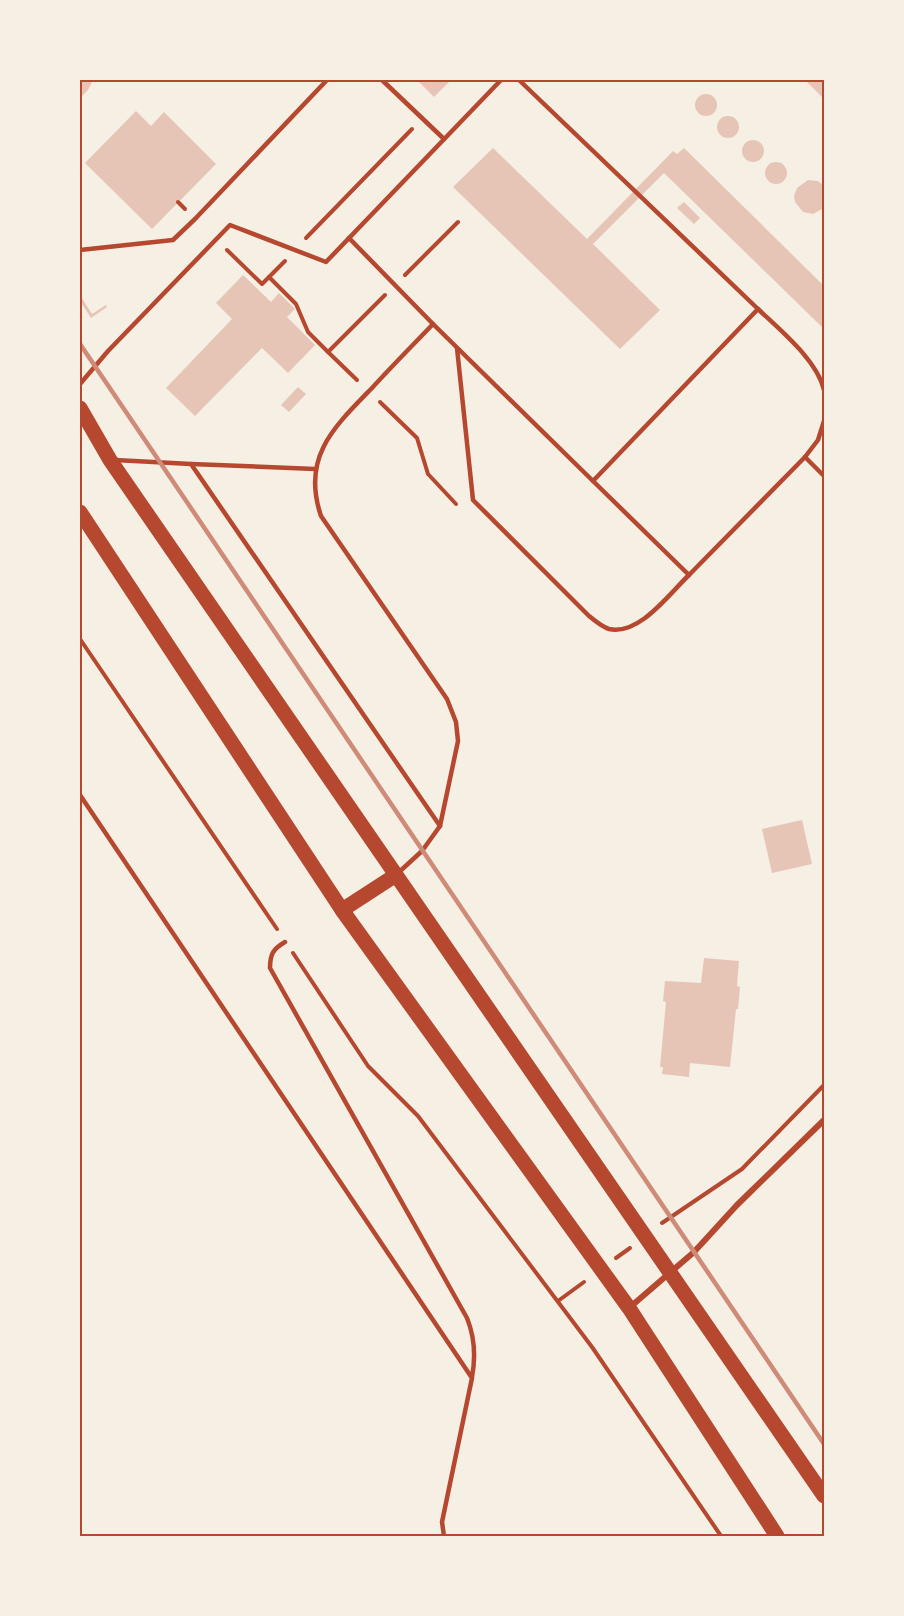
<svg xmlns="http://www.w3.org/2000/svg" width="904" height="1616" font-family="Jost,sans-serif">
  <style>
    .building { fill: #e6c5b7 }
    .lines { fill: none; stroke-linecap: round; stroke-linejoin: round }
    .path { stroke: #b5482f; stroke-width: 4 }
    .service { stroke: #b5482f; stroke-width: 4.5 }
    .minor { stroke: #b5482f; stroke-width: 6 }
    .primary { stroke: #b5482f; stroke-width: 15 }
    .rail { stroke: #cf8b77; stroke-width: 4.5 }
    .neatline { fill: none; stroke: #b5482f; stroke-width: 2 }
  </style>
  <rect width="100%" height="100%" fill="#f6efe4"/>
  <g class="building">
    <polygon points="80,80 93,80 88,90 80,98"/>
    <polygon points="417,80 451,80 434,97"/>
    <polygon points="805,80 824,80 824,99"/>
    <circle cx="706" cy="105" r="11"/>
    <polygon points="136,111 151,126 164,112 216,164 152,229 85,163"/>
    <circle cx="728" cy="127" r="11"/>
    <circle cx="753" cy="151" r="11"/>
    <polygon points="493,148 587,239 673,151 677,154 684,148 824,286 824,329 664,173 593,244 660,310 620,349 453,187"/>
    <circle cx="776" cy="173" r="11"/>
    <polygon points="808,180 818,181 824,186 824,208 813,214 803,212 795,202 794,196 797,188"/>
    <polygon points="684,202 700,218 694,224 677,208"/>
    <polygon points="243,275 271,302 279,293 295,309 287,317 315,345 288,373 262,348 195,416 166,388 232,319 216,303"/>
    <polygon points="80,295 92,314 106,305 107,307 91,318 80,301"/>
    <polygon points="298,387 306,394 289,412 281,405"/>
    <polygon points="802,820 812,864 772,873 762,829"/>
    <polygon points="704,958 739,961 737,986 740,987 738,1009 736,1009 730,1067 690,1063 689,1077 662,1074 663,1067 660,1067 666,1002 663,1001 665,981 701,983"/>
  </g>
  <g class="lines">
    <g class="path">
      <polyline points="178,202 185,209"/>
      <polyline points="306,238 412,129"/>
      <polyline points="227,250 262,284 269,277"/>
      <polyline points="285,261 269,277 296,304 308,332 328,352"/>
      <polyline points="405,275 458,222"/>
      <polyline points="357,380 328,352 385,295"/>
      <polyline points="380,402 417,438 428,474 456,504"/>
      <polyline points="80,639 277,929"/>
      <polyline points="293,953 368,1066 418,1116 592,1347 721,1536"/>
      <polyline points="662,1223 742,1169 824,1085"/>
      <polyline points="616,1258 630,1248"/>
      <polyline points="558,1301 584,1282"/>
    </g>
    <g class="service">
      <polyline points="382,80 444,139"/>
      <path d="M 349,238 L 433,324 C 413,345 392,366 372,388 C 334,427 301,457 321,516 L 447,699 L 456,722 L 458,741 L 440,826 L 422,851 L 398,873"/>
      <polyline points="80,250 173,240 195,219 327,80"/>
      <path d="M 758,309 C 780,330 817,360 824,390"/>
      <polyline points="433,324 593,481 758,309 519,80"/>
      <path d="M 457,348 L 473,500 L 589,616 C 595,621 602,627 609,629 C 639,636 669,594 689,575"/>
      <polyline points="80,384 108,351 230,225 326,262 501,80"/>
      <polyline points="805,457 824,476"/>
      <polyline points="115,460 191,464 440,826"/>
      <polyline points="191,464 315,469"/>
      <polyline points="593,481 689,575 805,457 818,440 824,421"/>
      <polyline points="80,795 472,1378 442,1522 444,1536"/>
      <path d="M 285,942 C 273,949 270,954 270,968 L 467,1318 C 475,1338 476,1356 472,1377"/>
    </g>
    <polyline class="minor" points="629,1308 694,1252 737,1205 824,1120"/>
    <g class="primary">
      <polyline points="80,408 110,460 824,1496"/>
      <polyline points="80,512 342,910 629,1308 777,1536"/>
      <polyline points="342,910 396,875"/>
    </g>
    <polyline class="rail" points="80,344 824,1444"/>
  </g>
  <rect width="904" height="1616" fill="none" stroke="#f6efe4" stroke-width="162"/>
  <rect x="81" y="81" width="742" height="1454" class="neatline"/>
</svg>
